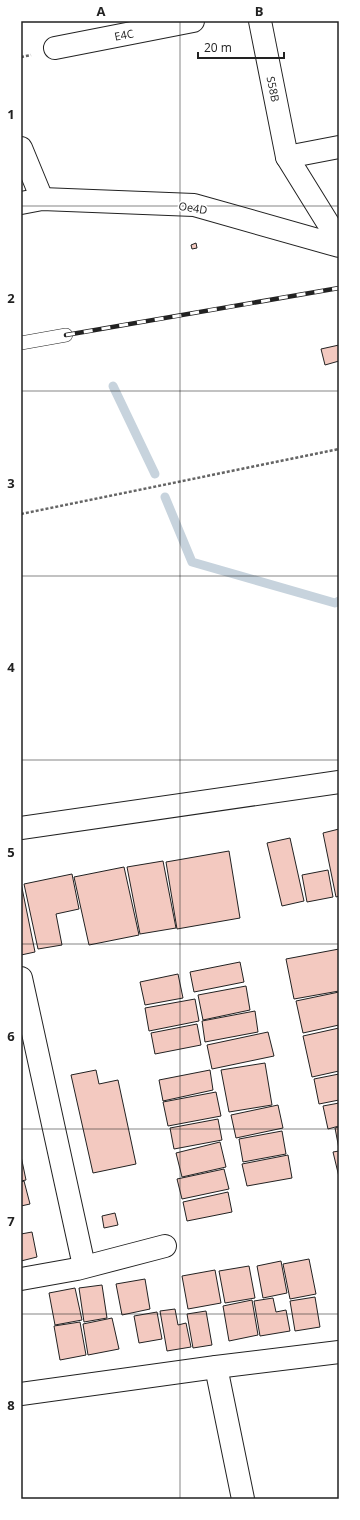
<svg xmlns="http://www.w3.org/2000/svg" width="360" height="1520" font-family="'Open Sans',sans-serif">
  <style>
    .lines { fill: none; stroke-linecap: round; stroke-linejoin: round }
    .stream { stroke: #c7d3dd; stroke-width: 9 }
    .building { fill: #f3c9c0; stroke: #222 }
    .service-casing { stroke: #222; stroke-width: 14 }
    .minor-casing { stroke: #222; stroke-width: 24 }
    .path { stroke: #646464; stroke-width: 2.5; stroke-dasharray: 3 2; stroke-linecap: butt }
    .service { stroke: #fff; stroke-width: 13 }
    .minor { stroke: #fff; stroke-width: 22 }
    .rail-casing { stroke: #222; stroke-width: 4.5 }
    .rail { stroke: #fff; stroke-width: 3; stroke-dasharray: 9; stroke-linecap: butt }
    .grid { fill: none; stroke: #222; stroke-width: 1; stroke-opacity: 0.55 }
    .labels { text-anchor: middle; stroke-width: 3; stroke-linejoin: round; paint-order: stroke }
    .street-label { font-size: 11px; fill: #222; stroke: #fff }
    .neatline { fill: none; stroke: #222; stroke-width: 1.5 }
    .grid-label { font-size: 13px; text-anchor: middle; font-weight: bold; fill: #222 }
  </style>
  <rect width="100%" height="100%" fill="#fff"/>
  <g class="lines">
    <g class="stream">
      <polyline points="113,386 155,474"/>
      <polyline points="165,497 192,562 335,603 339,601"/>
    </g>
  </g>
  <g class="building">
    <polygon points="196,243 197,248 192,249 191,245"/>
    <polygon points="339,345 339,361 325,365 321,349"/>
    <polygon points="339,829 339,896 336,897 323,833"/>
    <polygon points="290,838 304,901 282,906 267,843"/>
    <polygon points="229,851 240,918 177,929 166,862"/>
    <polygon points="163,861 176,928 140,934 127,867"/>
    <polygon points="124,867 139,935 89,945 74,877"/>
    <polygon points="328,870 333,897 307,902 302,875"/>
    <polygon points="72,874 79,909 56,914 62,945 38,949 24,884"/>
    <polygon points="21,883 35,952 21,955"/>
    <polygon points="339,949 339,991 294,999 286,959"/>
    <polygon points="240,962 244,982 194,992 190,972"/>
    <polygon points="178,974 183,998 145,1005 140,982"/>
    <polygon points="246,986 250,1010 203,1020 198,995"/>
    <polygon points="339,992 339,1025 303,1033 296,1001"/>
    <polygon points="195,999 199,1021 149,1031 145,1008"/>
    <polygon points="255,1011 258,1032 205,1042 202,1021"/>
    <polygon points="197,1024 201,1045 155,1054 151,1033"/>
    <polygon points="339,1028 339,1071 312,1077 303,1036"/>
    <polygon points="268,1032 274,1056 212,1069 207,1045"/>
    <polygon points="265,1063 272,1105 229,1112 221,1070"/>
    <polygon points="96,1070 99,1084 118,1080 136,1164 93,1173 71,1075"/>
    <polygon points="210,1070 213,1090 163,1101 159,1080"/>
    <polygon points="339,1074 339,1100 319,1104 314,1079"/>
    <polygon points="216,1092 221,1116 168,1126 163,1102"/>
    <polygon points="339,1103 339,1126 328,1129 323,1106"/>
    <polygon points="278,1105 283,1128 236,1138 231,1115"/>
    <polygon points="218,1119 222,1140 174,1149 170,1128"/>
    <polygon points="339,1127 339,1149 335,1128"/>
    <polygon points="282,1131 286,1154 243,1162 239,1139"/>
    <polygon points="220,1142 226,1167 182,1177 176,1153"/>
    <polygon points="339,1151 339,1177 333,1152"/>
    <polygon points="288,1155 292,1178 247,1186 242,1164"/>
    <polygon points="21,1156 26,1180 21,1181"/>
    <polygon points="224,1169 229,1189 182,1199 177,1179"/>
    <polygon points="24,1181 30,1204 21,1206 21,1182"/>
    <polygon points="228,1192 232,1212 187,1221 183,1202"/>
    <polygon points="115,1213 118,1225 104,1228 102,1216"/>
    <polygon points="32,1232 37,1257 21,1261 21,1234"/>
    <polygon points="309,1259 316,1294 290,1299 283,1264"/>
    <polygon points="281,1261 287,1293 263,1298 257,1266"/>
    <polygon points="249,1266 255,1298 225,1303 219,1271"/>
    <polygon points="215,1270 221,1303 188,1309 182,1276"/>
    <polygon points="145,1279 150,1309 122,1315 116,1284"/>
    <polygon points="102,1285 107,1318 84,1322 79,1288"/>
    <polygon points="75,1288 82,1320 55,1325 49,1293"/>
    <polygon points="315,1297 320,1327 295,1331 290,1301"/>
    <polygon points="273,1298 276,1312 286,1310 290,1331 260,1336 254,1301"/>
    <polygon points="252,1300 258,1335 229,1341 223,1306"/>
    <polygon points="175,1309 178,1325 186,1323 191,1347 167,1351 160,1311"/>
    <polygon points="206,1311 212,1345 193,1348 187,1314"/>
    <polygon points="157,1312 162,1339 139,1343 134,1316"/>
    <polygon points="112,1318 119,1349 88,1355 83,1324"/>
    <polygon points="80,1322 86,1355 60,1360 54,1326"/>
  </g>
  <g class="lines">
    <defs>
      <polyline id="service" points="21,343 66,335"/>
      <g id="minor">
        <polyline points="260,21 287,157 339,241"/>
        <polyline points="55,48 193,21"/>
        <polyline points="21,148 42,199"/>
        <polyline points="287,157 339,147"/>
        <polyline points="21,203 42,199 194,205 339,246"/>
        <polyline points="21,828 339,782"/>
        <polyline points="21,978 84,1266"/>
        <polyline points="21,1279 77,1269 165,1246"/>
        <polyline points="216,1367 243,1499"/>
        <polyline points="21,1394 216,1367 339,1352"/>
      </g>
    </defs>
    <use href="#service" class="service-casing"/>
    <use href="#minor" class="minor-casing"/>
    <g class="path">
      <polyline points="21,57 31,55"/>
      <polyline points="21,514 339,449"/>
    </g>
    <use href="#service" class="service"/>
    <use href="#minor" class="minor"/>
    <defs>
      <polyline id="rail" points="66,335 339,288"/>
    </defs>
    <use href="#rail" class="rail-casing"/>
    <use href="#rail" class="rail"/>
  </g>
  <path class="grid" d="M 180,21 L 180,1499M 21,206 L 339,206M 21,391 L 339,391M 21,576 L 339,576M 21,760 L 339,760M 21,944 L 339,944M 21,1129 L 339,1129M 21,1314 L 339,1314"/>
  <g class="labels">
    <g class="street-label">
      <text transform="translate(124 35) rotate(-11)" y="4">E4C</text>
      <text transform="translate(273 89) rotate(79)" y="4">S58B</text>
      <text transform="translate(193 208) rotate(9)" y="4">Oe4D</text>
    </g>
  </g>
  <rect width="360" height="1520" fill="none" stroke="#ffffff" stroke-width="44"/>
  <path d="M198 52v6h86v-6" fill="none" stroke="#222222" stroke-width="2"/>
  <text x="204" y="52" font-size="12" fill="#222222" stroke="#ffffff" stroke-width="3" paint-order="stroke">20 m</text>
  <rect x="22" y="22" width="316" height="1476" class="neatline"/>
  <g class="grid-label">
    <text x="101" y="16">A</text>
    <text x="259" y="16">B</text>
    <text x="11" y="119">1</text>
    <text x="11" y="303">2</text>
    <text x="11" y="488">3</text>
    <text x="11" y="672">4</text>
    <text x="11" y="857">5</text>
    <text x="11" y="1041">6</text>
    <text x="11" y="1226">7</text>
    <text x="11" y="1410">8</text>
  </g>
</svg>
